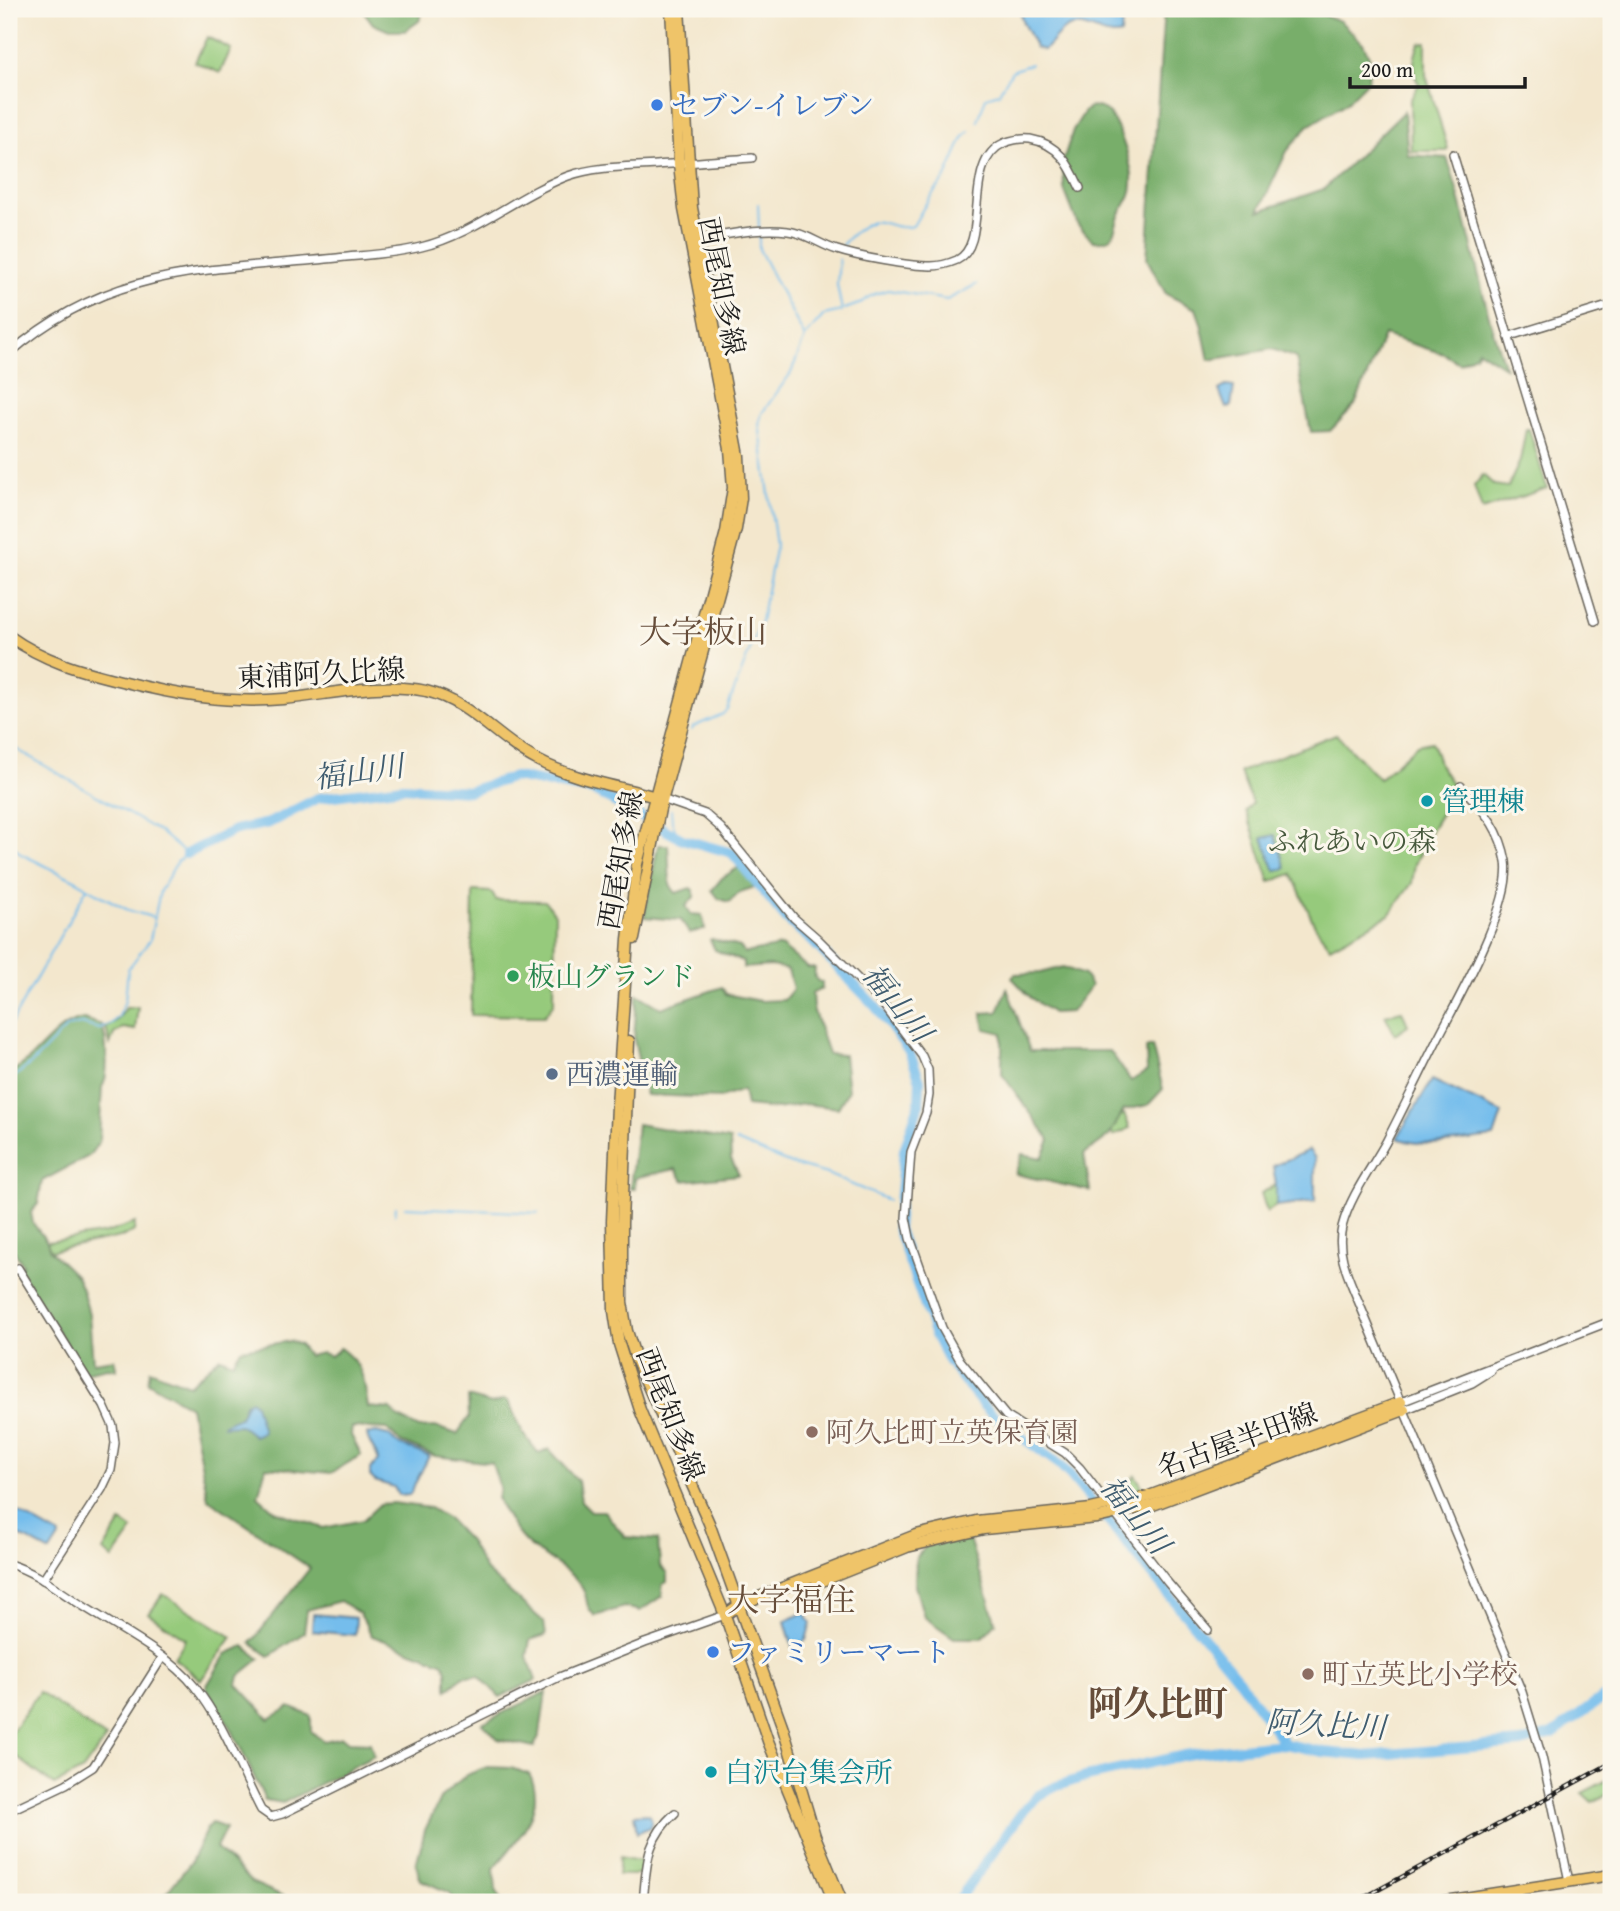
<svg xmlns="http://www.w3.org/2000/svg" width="1620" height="1911" font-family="'Gentium Book Plus','Noto Serif JP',serif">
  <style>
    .green { fill: #96ca7b; stroke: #59734c; stroke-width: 2 }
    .forest { fill: #78ae6b; stroke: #4a6544; stroke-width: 2 }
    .water { fill: #74bdec; stroke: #486c84; stroke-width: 2 }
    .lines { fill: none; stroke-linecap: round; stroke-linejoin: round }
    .stream { stroke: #74bdec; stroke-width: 2 }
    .river { stroke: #74bdec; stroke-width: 10 }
    .minor-casing { stroke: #67635a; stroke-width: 10 }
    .major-casing { stroke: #67635a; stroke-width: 13 }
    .minor { stroke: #fff; stroke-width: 7 }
    .major { stroke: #efc469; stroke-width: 10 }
    .rail-casing { stroke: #1c1c1c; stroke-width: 4.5 }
    .rail { stroke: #fbf7ec; stroke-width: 2; stroke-dasharray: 5; stroke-linecap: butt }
    .shop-dot { fill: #3f7fe0; stroke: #fbf7ec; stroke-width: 2.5 }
    .culture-dot { fill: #0f9aa8; stroke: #fbf7ec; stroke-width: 2.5 }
    .leisure-dot { fill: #2e9e5b; stroke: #fbf7ec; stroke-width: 2.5 }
    .service-dot { fill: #5c6f8a; stroke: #fbf7ec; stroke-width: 2.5 }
    .education-dot { fill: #8d6e63; stroke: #fbf7ec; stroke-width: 2.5 }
    .labels { text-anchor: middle; stroke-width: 6; stroke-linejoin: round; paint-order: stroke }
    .shop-label { font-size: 28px; fill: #366cbe; stroke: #fbf7ec; text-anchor: start }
    .street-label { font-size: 28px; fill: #1c1c1c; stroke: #fbf7ec }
    .culture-label { font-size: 28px; fill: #0d838f; stroke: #fbf7ec; text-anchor: start }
    .park-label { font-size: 28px; fill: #47593d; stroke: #fbf7ec }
    .leisure-label { font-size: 28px; fill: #27864d; stroke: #fbf7ec; text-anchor: start }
    .service-label { font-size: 28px; fill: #4e5e75; stroke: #fbf7ec; text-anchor: start }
    .education-label { font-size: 28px; fill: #785e54; stroke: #fbf7ec; text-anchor: start }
    .water-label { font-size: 30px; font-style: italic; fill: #3f5c6f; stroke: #fbf7ec }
    .quarter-label { font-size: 32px; fill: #664d3a; stroke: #fbf7ec }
    .district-label { font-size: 35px; font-weight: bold; fill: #664d3a; stroke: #fbf7ec }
  </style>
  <rect width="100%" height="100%" fill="#fbf7ec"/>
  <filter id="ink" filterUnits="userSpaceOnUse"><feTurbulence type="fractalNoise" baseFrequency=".0143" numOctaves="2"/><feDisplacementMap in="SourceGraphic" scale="14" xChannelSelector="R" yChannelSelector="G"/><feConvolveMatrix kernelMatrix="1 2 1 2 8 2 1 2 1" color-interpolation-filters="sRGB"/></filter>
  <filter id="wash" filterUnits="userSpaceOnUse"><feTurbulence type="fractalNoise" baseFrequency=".00686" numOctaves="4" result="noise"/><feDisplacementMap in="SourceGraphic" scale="28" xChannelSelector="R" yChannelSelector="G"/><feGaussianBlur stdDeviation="1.57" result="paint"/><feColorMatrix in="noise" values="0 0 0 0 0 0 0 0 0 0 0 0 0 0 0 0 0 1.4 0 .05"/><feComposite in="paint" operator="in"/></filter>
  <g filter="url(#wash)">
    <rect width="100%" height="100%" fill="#f3e7cd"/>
    <g class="green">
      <polygon points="207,37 231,49 220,73 195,62"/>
      <path d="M 1426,42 L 1426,75 L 1448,149 L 1446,151 L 1411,151 L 1410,100 L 1419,84 C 1410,71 1414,57 1419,43 Z"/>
      <polygon points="1526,429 1529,429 1547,488 1482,510 1474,486 1483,475 1494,485 1508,487 1520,461"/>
      <polygon points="1336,734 1379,779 1417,745 1432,742 1440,766 1456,789 1431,830 1415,864 1412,883 1389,915 1330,947 1315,926 1292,874 1270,882 1246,811 1252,803 1240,772"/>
      <polygon points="473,891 491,892 496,900 545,901 555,914 554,1003 544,1016 471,1015"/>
      <polygon points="138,1007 135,1030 123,1028 114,1034 110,1044 106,1028 118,1019 126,1008"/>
      <polygon points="1402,1011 1408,1025 1395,1034 1385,1015"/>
      <polygon points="1124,1114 1130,1128 1113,1136 1107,1121"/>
      <polygon points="1276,1185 1276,1206 1267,1212 1261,1193"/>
      <polygon points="135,1223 134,1231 125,1236 50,1251 47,1242 106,1233"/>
      <polygon points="1135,1475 1146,1492 1117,1498"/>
      <polygon points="121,1522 133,1530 113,1558 103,1551"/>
      <polygon points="163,1594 232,1637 201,1680 174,1658 186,1639 149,1614"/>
      <polygon points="39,1692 106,1738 83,1770 54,1785 9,1751 9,1736"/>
      <polygon points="1611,1778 1611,1793 1592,1802 1582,1793"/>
      <polygon points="620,1857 644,1862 643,1875 618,1875"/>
    </g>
    <g class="forest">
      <polygon points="362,9 424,9 419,21 405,31 389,31 373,24"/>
      <path d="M 1164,9 L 1308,9 L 1340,21 L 1363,43 L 1370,59 L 1368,81 L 1346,103 L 1308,126 L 1287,151 L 1259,211 L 1324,189 L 1404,111 L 1408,155 L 1447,158 C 1471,226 1480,299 1505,367 L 1478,350 L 1475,355 L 1459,363 L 1444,354 L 1384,335 L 1355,405 L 1330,431 L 1311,432 L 1296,358 L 1272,349 L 1209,360 L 1201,323 L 1196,309 L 1166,294 L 1147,259 Z"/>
      <path d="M 1091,107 C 1098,107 1102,107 1107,112 C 1118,122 1134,168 1132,184 C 1132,196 1125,203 1120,214 C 1112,231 1118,243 1093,241 L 1078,225 L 1064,189 L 1063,161 L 1073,130 L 1085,111 Z"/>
      <polygon points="658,845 668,845 670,885 676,893 690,888 694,890 694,897 686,906 691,914 702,915 705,929 689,933 681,920 644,917"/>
      <polygon points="739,867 755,887 740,892 729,902 719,899 712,890 722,878"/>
      <path d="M 711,939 L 740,947 L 745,953 L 781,946 L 808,968 L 815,968 C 814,976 814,980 822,983 L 822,989 L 812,993 L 813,1008 L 828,1054 L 844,1055 L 848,1091 L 838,1108 L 804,1104 L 777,1109 L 746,1106 L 743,1090 L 720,1098 L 646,1095 L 634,1040 L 637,994 L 661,1008 L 722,987 L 726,994 L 760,1001 L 784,1000 L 793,989 L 788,970 L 772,966 L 743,968 L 743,962 L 715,950 L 710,940 Z"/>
      <polygon points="1063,967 1084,975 1091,986 1071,1012 1053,1013 1031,998 1012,978 1015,974 1040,973"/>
      <polygon points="1007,988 1030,1051 1110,1051 1131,1081 1147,1071 1146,1048 1152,1046 1163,1089 1148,1105 1124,1110 1109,1136 1084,1154 1090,1191 1015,1174 1022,1154 1042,1158 1050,1140 1002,1074 1002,1033 985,1029 982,1013 998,1012"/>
      <path d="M 84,1019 L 102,1025 C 106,1039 110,1076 102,1087 L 99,1142 L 89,1156 L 42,1181 L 38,1204 L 31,1212 L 33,1223 L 47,1242 L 50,1251 L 76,1276 L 82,1289 L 89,1314 L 93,1362 L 114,1359 L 117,1370 L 108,1368 L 84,1373 L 18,1268 L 23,1265 L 9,1243 L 9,1072 C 38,1061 52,1023 84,1019 Z"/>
      <polygon points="637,1124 730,1140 731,1159 739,1175 683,1181 676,1169 638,1177 635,1179 635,1189 630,1189"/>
      <path d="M 290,1341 L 300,1345 L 308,1356 L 322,1353 L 331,1356 L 340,1348 C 364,1366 364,1379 368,1407 L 391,1409 L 397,1417 L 419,1428 L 435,1427 L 457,1434 L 469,1417 L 468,1397 L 492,1404 L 502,1400 L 508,1401 L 523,1433 L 539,1454 L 549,1449 L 578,1481 L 581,1501 L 591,1511 L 604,1511 L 625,1537 L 658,1540 L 660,1566 L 667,1573 L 667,1582 L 662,1585 L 662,1596 L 640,1611 L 624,1607 L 595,1616 C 582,1603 590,1599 582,1588 C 570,1569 548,1560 531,1547 C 515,1534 506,1516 497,1498 L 500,1489 L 492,1463 L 435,1456 L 400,1442 L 387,1429 L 352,1427 L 351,1435 L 361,1455 L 331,1473 L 266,1467 L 258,1496 L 275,1511 L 323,1528 L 363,1520 L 380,1504 L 393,1503 L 430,1508 L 448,1519 L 469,1541 L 486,1571 L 544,1622 L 546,1635 L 530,1640 L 527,1656 L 536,1680 L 500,1697 L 479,1676 L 463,1676 L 447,1690 L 447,1671 L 444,1663 L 372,1636 L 360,1614 L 340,1601 L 307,1610 L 304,1633 L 269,1656 L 251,1643 L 310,1568 L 208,1499 L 190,1407 L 148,1382 L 150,1370 L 189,1385 L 220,1357 L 233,1362 L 241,1349 Z"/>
      <polygon points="954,1530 967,1533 996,1623 982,1638 954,1638 924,1617 915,1586 916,1558 935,1535"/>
      <polygon points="244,1646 260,1659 239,1676 237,1684 269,1719 290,1707 311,1716 311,1732 324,1741 342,1737 348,1742 370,1743 374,1756 283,1803 265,1800 231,1728 206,1687 226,1654"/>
      <polygon points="546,1692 540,1734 534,1747 498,1739 482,1723"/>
      <path d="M 487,1767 L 511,1768 L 529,1774 C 549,1808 515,1844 494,1868 L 496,1890 L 503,1902 L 454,1902 L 450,1893 L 421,1880 L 416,1865 L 425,1830 L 441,1797 L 466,1775 Z"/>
      <polygon points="212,1823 226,1828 216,1848 251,1882 296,1902 159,1902 191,1862 206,1830"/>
    </g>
    <g class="water">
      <path d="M 1019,9 L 1123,9 L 1121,34 C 1101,40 1084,17 1065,29 C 1057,34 1051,44 1044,50 L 1036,48 L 1023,23 Z"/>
      <polygon points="1226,386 1234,387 1231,406 1226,408 1219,390"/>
      <polygon points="1275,835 1286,868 1275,871 1263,838"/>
      <path d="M 1432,1080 L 1502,1113 L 1494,1137 C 1463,1140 1427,1150 1397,1138 Z"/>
      <polygon points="1309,1150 1315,1158 1315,1201 1276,1206 1276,1185 1273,1166"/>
      <polygon points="251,1400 255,1404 263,1432 254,1436 240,1425 223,1426 224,1424 240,1417 246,1403"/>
      <path d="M 376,1432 L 388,1435 L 398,1444 L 429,1456 L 410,1494 L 398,1495 L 394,1487 L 375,1481 L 370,1476 L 370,1469 L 378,1461 C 378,1452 368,1445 367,1434 Z"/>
      <polygon points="9,1507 60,1536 50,1552 9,1530"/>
      <polygon points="805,1612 811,1623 806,1640 793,1649 785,1621"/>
      <polygon points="313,1614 356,1618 355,1635 312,1631"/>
      <polygon points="648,1814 652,1820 650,1827 637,1833 634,1815"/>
    </g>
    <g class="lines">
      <g class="stream">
        <polyline points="978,121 986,97 999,93 1012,71 1031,64"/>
        <polyline points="758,204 759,228"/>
        <polyline points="759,233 759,249 804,336"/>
        <path d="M 842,245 C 850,236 866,220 879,222 C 891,224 901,230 913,226 L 928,200 L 946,177 L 963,138 L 969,131"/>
        <polyline points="845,309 859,304 872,295 888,290 947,300 977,284"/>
        <polyline points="692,730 693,727 723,714 727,709 761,621 776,545 759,423 762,413 791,373 805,337 824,315 842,311 837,285 839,259"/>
        <polyline points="9,745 160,832 186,854 177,862 160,891 150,940 128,969 125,1001 119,1016 111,1024 100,1029 81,1024 67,1027 33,1062 9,1081"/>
        <polyline points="671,810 672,822 678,837"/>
        <polyline points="9,841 21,854 79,882 87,888"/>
        <polyline points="9,1027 87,888 128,910 155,918"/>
        <polyline points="736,1141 791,1164 827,1174 888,1200"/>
        <polyline points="405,1207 538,1213"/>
        <polyline points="395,1215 396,1207"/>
      </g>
      <g class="river">
        <polyline points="186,854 235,830 269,823 318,798 403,787 469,791 514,777 594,791 682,839 732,853 787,920 812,941 875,1006 909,1051 920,1080 919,1104 904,1150 897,1227 935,1335 949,1362 982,1404 999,1421 1059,1464 1071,1476 1235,1675 1285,1744"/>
        <polyline points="957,1902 1026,1807 1039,1795 1057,1786 1082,1778 1185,1755 1219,1750 1285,1744 1324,1752 1365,1756 1521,1743 1553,1734 1611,1692"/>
      </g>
    </g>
  </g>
  <g filter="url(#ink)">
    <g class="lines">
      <defs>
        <g id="minor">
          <polyline points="1453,154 1595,621"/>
          <path d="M 698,239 C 727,235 759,227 788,231 C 806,233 820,245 837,250 C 858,257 909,266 931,266 C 939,266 950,263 957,260 C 991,244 961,162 1004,143 C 1012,140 1021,138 1030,139 C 1059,144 1069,164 1080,188"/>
          <polyline points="1510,336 1611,305"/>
          <path d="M 9,354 C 109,265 211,271 337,258 C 365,255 393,254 421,247 C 475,234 517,195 568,176 C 596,166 628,167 657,165 C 689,163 721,160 752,158"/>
          <path d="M 1461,786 C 1484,812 1499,825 1506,861 C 1513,905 1456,1002 1436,1042 C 1419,1076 1403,1109 1386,1142 C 1371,1169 1350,1196 1342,1227 C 1336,1252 1348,1276 1357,1298 L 1522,1692 L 1542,1757 L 1569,1881"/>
          <polyline points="662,799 705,814 721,828 794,918 817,938 882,1003 922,1056 928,1070 929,1095 926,1113 911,1152 906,1218 910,1238 942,1328 960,1360 1006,1416 1065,1453 1080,1468 1168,1583 1208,1630"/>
          <polyline points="9,1274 18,1268 104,1406 113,1426 115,1443 111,1470 102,1489 43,1580"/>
          <polyline points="1401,1402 1611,1321"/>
          <polyline points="1404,1410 1472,1383 1491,1371"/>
          <path d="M 9,1564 C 36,1572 59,1591 83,1606 C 119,1629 169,1654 195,1687 C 224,1723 240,1770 261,1810 L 271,1817 L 282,1814 L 557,1678 L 645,1643 L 725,1615"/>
          <polyline points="9,1811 66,1784 93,1767 162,1658"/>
          <path d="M 643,1902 C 647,1865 645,1840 675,1813"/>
        </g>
        <g id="major">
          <polyline points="671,9 679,164 684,209 730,449 733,488 726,532 637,864 628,939 617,1105 612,1221 614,1311 619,1344 640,1410 725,1615 768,1741 834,1902"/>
          <path d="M 9,636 C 44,661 80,671 121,681 C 175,695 227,704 283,699 C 329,695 380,681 426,691 C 471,702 498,740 537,760 C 574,780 619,786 659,798"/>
          <polyline points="634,939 660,809 736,529 741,498 739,456 692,208 679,9"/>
          <polyline points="629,1041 622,1223 622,1302 627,1331 636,1359 709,1523 783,1728 815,1836 842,1902"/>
          <polyline points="817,1583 907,1547 984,1529 1097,1518 1153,1505 1404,1410"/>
          <polyline points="725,1615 739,1605 916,1535 976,1521 1091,1509 1149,1496 1401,1402"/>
          <polyline points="1439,1902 1611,1875"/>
        </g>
      </defs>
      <use href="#minor" class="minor-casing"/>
      <use href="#major" class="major-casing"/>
      <use href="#minor" class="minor"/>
      <use href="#major" class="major"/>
      <defs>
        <polyline id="rail" points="1356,1902 1611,1763"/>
      </defs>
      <use href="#rail" class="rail-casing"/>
      <use href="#rail" class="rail"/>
    </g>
  </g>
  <g class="shop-dot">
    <circle cx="657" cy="105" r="7"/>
    <circle cx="713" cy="1652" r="7"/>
  </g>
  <g class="culture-dot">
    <circle cx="1427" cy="801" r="7"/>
    <circle cx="711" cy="1772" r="7"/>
  </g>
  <circle class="leisure-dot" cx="513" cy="976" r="7"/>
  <circle class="service-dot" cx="552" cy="1074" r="7"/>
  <g class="education-dot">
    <circle cx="812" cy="1432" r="7"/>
    <circle cx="1308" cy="1674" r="7"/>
  </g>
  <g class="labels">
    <g class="shop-label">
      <text x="671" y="115">セブン-イレブン</text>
      <text x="727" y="1662">ファミリーマート</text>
    </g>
    <g class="street-label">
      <text transform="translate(722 286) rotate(79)" y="10">西尾知多線</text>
      <text transform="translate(321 673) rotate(-3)" y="10">東浦阿久比線</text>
      <text transform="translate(620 860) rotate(-80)" y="10">西尾知多線</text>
      <text transform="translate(671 1414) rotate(69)" y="10">西尾知多線</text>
      <text transform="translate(1237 1440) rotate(-20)" y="10">名古屋半田線</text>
    </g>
    <g class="culture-label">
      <text x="1441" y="811">管理棟</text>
      <text x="725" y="1782">白沢台集会所</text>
    </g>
    <g class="park-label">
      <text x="1352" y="851">ふれあいの森</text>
    </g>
    <g class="leisure-label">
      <text x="527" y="986">板山グランド</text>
    </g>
    <g class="service-label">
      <text x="566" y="1084">西濃運輸</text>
    </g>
    <g class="education-label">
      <text x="826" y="1442">阿久比町立英保育園</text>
      <text x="1322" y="1684">町立英比小学校</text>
    </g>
    <g class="water-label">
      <text transform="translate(359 772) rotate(-8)" y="10">福山川</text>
      <text transform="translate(897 1003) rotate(51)" y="10">福山川</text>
      <text transform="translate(1135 1515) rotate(51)" y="10">福山川</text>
      <text transform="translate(1326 1725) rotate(3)" y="10">阿久比川</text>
    </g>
    <g class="quarter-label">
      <text x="703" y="643">大字板山</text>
      <text x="791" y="1611">大字福住</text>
    </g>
    <g class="district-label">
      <text x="1158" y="1716">阿久比町</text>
    </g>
  </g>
  <rect width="1620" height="1911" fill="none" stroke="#fbf7ec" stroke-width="35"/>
  <path d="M1350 77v10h175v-10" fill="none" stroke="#1c1c1c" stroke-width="3.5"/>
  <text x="1361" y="77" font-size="21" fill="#1c1c1c" stroke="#fbf7ec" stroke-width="5" paint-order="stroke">200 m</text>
</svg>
